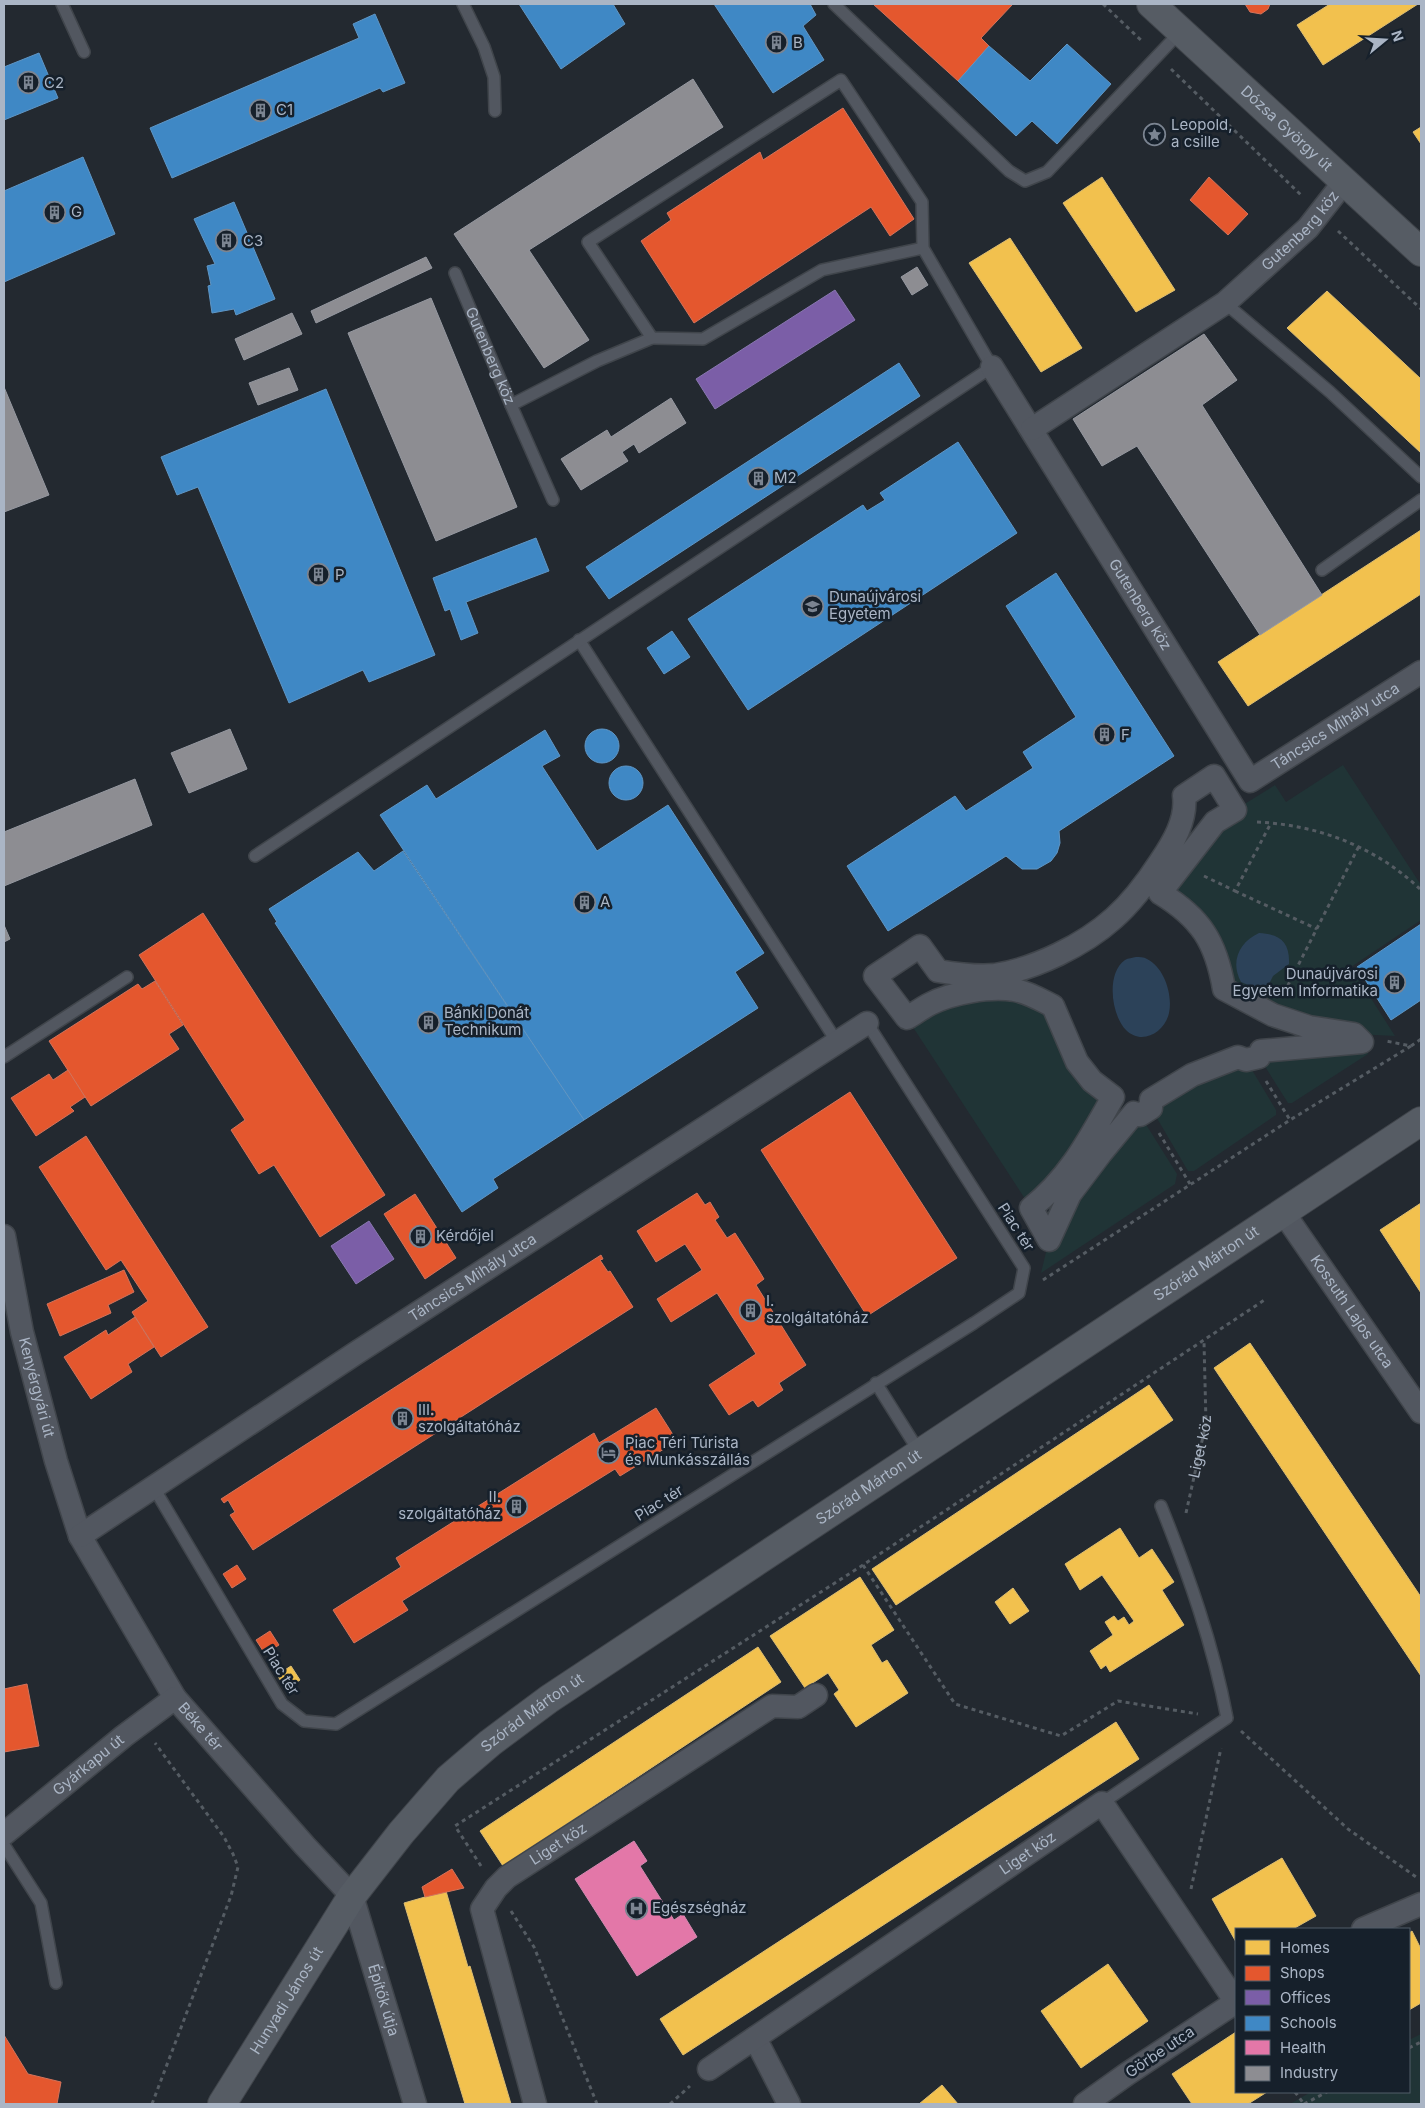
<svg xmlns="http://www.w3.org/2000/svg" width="1425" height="2108" font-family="Inter,sans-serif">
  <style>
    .green { fill: #203436 }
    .water { fill: #2c4259 }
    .homes { fill: #f2c14e; stroke: #dcbd72 }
    .shops { fill: #e4572e; stroke: #d3735b }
    .offices { fill: #7b5ea7; stroke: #8978b0 }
    .schools { fill: #3f88c5; stroke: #5f96c5 }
    .health { fill: #e377a8; stroke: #d28ab1 }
    .industry { fill: #8d8d92; stroke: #9699a1 }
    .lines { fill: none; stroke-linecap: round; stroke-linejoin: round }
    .lane-casing { stroke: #40454b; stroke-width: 14 }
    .street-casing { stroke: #40454b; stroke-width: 25 }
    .secondary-casing { stroke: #40454b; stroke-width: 30 }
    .path { stroke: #555c63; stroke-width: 3; stroke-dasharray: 4 4; stroke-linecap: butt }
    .lane { stroke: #525760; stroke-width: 11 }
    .street { stroke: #525760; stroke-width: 22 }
    .secondary { stroke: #565c64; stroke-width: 28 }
    .labels { text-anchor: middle; stroke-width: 5; stroke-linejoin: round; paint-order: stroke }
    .poi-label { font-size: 15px; fill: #aab5c5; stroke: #16202b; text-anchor: start }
    .street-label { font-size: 15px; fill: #aab5c5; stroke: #16202b }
  </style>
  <rect width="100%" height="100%" fill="#232930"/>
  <g class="green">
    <polygon points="1343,765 1421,885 1421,920 1351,967 1395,1036 1354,1034 1224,989 1220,966 1160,893 1235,810 1275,785 1286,802"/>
    <polygon points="1031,995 1113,1097 1031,1208 907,1018 930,1003"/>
    <polygon points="1362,1042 1368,1054 1292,1103 1288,1103 1259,1057"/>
    <polygon points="1246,1060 1276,1110 1276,1115 1194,1171 1188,1171 1151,1108"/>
    <polygon points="1140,1115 1177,1174 1175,1184 1041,1273 1049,1240"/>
    <polygon points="1421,2034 1421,2104 1290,2104 1311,2092 1409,2092 1409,2040"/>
  </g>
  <g class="water">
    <path d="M 1259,933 C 1280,934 1290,942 1289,964 L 1273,976 L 1269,984 L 1258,989 L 1241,982 C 1230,962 1239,942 1259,933 Z"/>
    <path d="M 1136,957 C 1139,957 1144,957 1147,959 C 1164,967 1173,995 1169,1013 C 1165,1032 1142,1046 1126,1030 C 1111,1015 1106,973 1125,960 C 1128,958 1133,958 1136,957 Z"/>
  </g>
  <g class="homes">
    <polygon points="1330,4 1418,4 1323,65 1297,25"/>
    <polygon points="1421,127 1421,144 1413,132"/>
    <polygon points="1102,177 1175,290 1136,312 1063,203"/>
    <polygon points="1010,238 1082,348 1041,372 969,263"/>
    <polygon points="1327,291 1421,379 1421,453 1287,328"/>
    <polygon points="1421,530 1421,594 1248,706 1218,662"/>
    <polygon points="1421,1203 1421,1293 1380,1230"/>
    <polygon points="1250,1343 1421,1597 1421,1676 1214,1368"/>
    <polygon points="1149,1385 1173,1420 896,1605 872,1569"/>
    <polygon points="1120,1528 1139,1558 1152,1549 1174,1582 1162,1590 1184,1625 1110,1672 1106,1665 1101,1669 1090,1651 1113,1635 1105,1622 1114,1616 1118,1621 1124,1617 1129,1625 1134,1621 1102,1575 1080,1590 1065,1564"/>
    <polygon points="860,1577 894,1630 871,1645 882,1663 887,1660 908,1693 856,1727 834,1694 839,1690 828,1673 805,1688 770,1636"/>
    <polygon points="1013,1588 1029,1611 1010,1624 995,1602"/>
    <polygon points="758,1647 781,1682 503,1866 480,1831"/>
    <polygon points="291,1666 300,1680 286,1689 277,1675"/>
    <polygon points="1116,1722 1139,1759 683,2055 660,2019"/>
    <polygon points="1282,1858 1316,1916 1293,1929 1236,1929 1236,1942 1212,1899"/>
    <polygon points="446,1891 468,1967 470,1966 511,2104 465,2104 427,1979 404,1903"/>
    <polygon points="1412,1931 1421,1949 1421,2003 1409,2010 1409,1933"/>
    <polygon points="1108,1964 1148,2021 1081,2068 1041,2011"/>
    <polygon points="1236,2032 1236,2092 1267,2092 1248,2104 1192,2104 1172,2074"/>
    <polygon points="942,2085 958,2104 919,2104"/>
  </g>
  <g class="shops">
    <polygon points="873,4 1011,4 1012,5 981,38 989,46 958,81"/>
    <polygon points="1245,4 1270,4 1268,9 1261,14 1250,12"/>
    <polygon points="843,108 914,219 890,236 871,207 694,323 641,241 671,220 667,213 760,152 763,160"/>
    <polygon points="1209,177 1248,214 1228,235 1190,200"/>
    <polygon points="203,913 385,1195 320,1237 274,1165 259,1174 231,1130 245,1120 139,955"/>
    <polygon points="155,981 183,1025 169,1034 179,1049 91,1106 49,1041 138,984 142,989"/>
    <polygon points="68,1070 85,1097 70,1107 74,1111 36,1136 11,1098 49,1074 53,1080"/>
    <polygon points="850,1092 957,1258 867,1316 761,1150"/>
    <polygon points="86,1136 208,1327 161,1357 132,1312 148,1301 121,1260 106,1270 39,1167"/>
    <polygon points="697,1193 705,1205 710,1202 719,1217 715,1220 727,1238 735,1233 758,1269 764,1279 756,1285 806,1365 779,1383 783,1390 758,1407 753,1400 729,1415 709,1385 756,1354 717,1293 671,1322 657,1299 702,1270 685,1244 656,1262 637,1231"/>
    <polygon points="415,1194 456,1258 425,1279 384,1214"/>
    <polygon points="601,1255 603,1259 600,1260 608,1272 610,1271 633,1307 253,1550 230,1515 235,1512 228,1500 224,1503 221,1499"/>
    <polygon points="124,1270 134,1292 108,1305 111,1313 60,1336 47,1304"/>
    <polygon points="135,1317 154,1347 128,1364 132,1372 91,1399 64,1357 106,1330 108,1335"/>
    <polygon points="656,1408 677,1441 620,1476 615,1469 402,1601 408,1610 354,1643 333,1610 401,1567 396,1558 594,1433 599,1443"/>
    <polygon points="237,1565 246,1579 232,1588 223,1574"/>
    <polygon points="270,1631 279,1645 265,1654 256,1640"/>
    <polygon points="27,1684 39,1746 4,1752 4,1689"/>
    <polygon points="452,1869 464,1888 425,1897 422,1887"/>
    <polygon points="4,2035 28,2074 61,2082 57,2104 4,2104"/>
  </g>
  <g class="offices">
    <polygon points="835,290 855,320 715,409 696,379"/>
    <polygon points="369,1221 394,1259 356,1284 331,1246"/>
  </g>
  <g class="schools">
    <polygon points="519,4 613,4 625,24 561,69"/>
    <polygon points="714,4 810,4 816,15 803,26 824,60 773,93"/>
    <polygon points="375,14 405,83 383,92 380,88 172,178 150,128 359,38 353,24"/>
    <polygon points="1067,44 1111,84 1057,144 1032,121 1016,136 958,81 989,46 1030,81"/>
    <polygon points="39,53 58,98 4,120 4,67"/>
    <polygon points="83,157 115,234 4,282 4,191"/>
    <polygon points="234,202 275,299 236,315 234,309 212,313 208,286 211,285 207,266 215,264 194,219"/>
    <polygon points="899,363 920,396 609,599 586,567"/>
    <polygon points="326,389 435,655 369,682 363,670 289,703 198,487 177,495 161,457"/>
    <polygon points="958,442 1017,533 748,710 688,619 863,505 867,511 885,500 880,493"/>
    <polygon points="536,538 549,571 466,602 478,633 461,640 450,609 445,611 433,578"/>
    <polygon points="1056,573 1174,756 1059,831 1060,843 1057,853 1051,861 1037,869 1022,869 1006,856 888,931 847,866 955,796 966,811 1033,768 1023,752 1076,717 1006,606"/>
    <polygon points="672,631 690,657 664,674 647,648"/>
    <circle cx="602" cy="746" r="17"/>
    <polygon points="545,730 560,756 542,766 597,851 668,805 764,953 735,972 758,1008 584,1120 380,815 427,785 436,799"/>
    <circle cx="626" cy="783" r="17"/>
    <polygon points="403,851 584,1120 493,1179 498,1188 462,1212 275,923 277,922 269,909 358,852 374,871"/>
    <polygon points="1421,924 1421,1000 1391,1020 1357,967"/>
  </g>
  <polygon class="health" points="634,1841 647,1861 640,1866 674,1920 683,1914 697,1937 637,1976 575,1879"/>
  <g class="industry">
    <polygon points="693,79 723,127 529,250 589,340 544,368 454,234"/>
    <polygon points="426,257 432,268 316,323 311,311"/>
    <polygon points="917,267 928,285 912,295 901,277"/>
    <polygon points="431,298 517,507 436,541 348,333"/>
    <polygon points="292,313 302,334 244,360 235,339"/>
    <polygon points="1204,334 1237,380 1202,405 1322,595 1260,635 1137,446 1102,466 1073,419"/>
    <polygon points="289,368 298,390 258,405 249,383"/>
    <polygon points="4,387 49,495 4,512"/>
    <polygon points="671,398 686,423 639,453 634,444 622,452 628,461 581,490 561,459 607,430 611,437"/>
    <polygon points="230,729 247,769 189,793 171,753"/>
    <polygon points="135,779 152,825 4,886 4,832"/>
    <polygon points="4,925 10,939 4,942"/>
  </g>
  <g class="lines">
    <defs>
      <g id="lane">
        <polyline points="62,4 84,52"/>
        <polyline points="463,4 484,47 494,77 495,111"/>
        <polyline points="834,4 1009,171 1025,181 1047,172 1181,31"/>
        <path id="s2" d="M 455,273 L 511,405 L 597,361 L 652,338"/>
        <polyline points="1225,303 1330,392 1421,477"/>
        <polyline points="511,405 553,500"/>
        <polyline points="1322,570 1421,500"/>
        <polyline points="579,640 837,1042"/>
        <polyline points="255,856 992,367 923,248 922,202 841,80 588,242 652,338 703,339 822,270 923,248"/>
        <polyline points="4,1057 127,977"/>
        <polyline points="876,1383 920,1453"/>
        <polyline points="154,1488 282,1704 304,1721 336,1724 974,1323 1019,1293 1024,1268 867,1023"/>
        <path d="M 1102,1803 L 1227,1718 C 1213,1644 1189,1576 1161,1506"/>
        <polyline points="4,1845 41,1903 56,1983"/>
      </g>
      <g id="street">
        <path id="s3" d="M 992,367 L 1250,781 L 1421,672"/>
        <path id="s4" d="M 1032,429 L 1225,303 L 1308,228 L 1344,182"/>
        <path d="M 1214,776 L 1235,810 L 1215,822 L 1160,893 C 1201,918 1216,942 1224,989 L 1273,1015 L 1309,1027 L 1354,1034 L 1362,1042 L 1261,1051 L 1259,1057 L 1246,1060 L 1238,1057 L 1192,1075 L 1151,1100 L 1151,1108 L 1140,1115 L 1134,1113 L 1101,1153 L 1070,1194 L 1049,1240 L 1031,1208 C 1070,1177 1089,1139 1113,1097 L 1092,1081 L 1077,1062 L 1053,1006 C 1041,1000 1028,992 1014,990 C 990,986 951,993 930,1004 C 922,1008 914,1014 907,1018 L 875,976 L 920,946 L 938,971 C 956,974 976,977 995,975 C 1035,969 1084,945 1114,918 C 1132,902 1147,882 1160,862 C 1173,843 1187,820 1184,796 Z"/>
        <path id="s5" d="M 1283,1212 L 1421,1412"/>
        <path id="s6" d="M 4,1236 L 22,1332 L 56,1461 L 80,1536 L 175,1698 L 305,1846 L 352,1896 L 415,2104"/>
        <path id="s7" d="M 80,1536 L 356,1353 L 867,1023"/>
        <path id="s8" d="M 4,1834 L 124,1736 L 175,1698"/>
        <polyline points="1363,1929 1421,1904"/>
        <polyline points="755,2038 789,2104"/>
        <path id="s9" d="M 709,2069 L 1102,1803 L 1236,2002 L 1127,2074 L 1085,2104"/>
        <path id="s10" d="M 535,2104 L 482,1909 L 496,1888 L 507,1877 L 772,1706 L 798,1707 L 816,1695"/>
      </g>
      <g id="secondary">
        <path id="s11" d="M 1151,4 L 1421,252"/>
        <path id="s12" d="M 222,2104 L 352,1896 L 401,1833 L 448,1779 L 490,1743 L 549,1699 L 1421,1121"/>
      </g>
    </defs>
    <use href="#lane" class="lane-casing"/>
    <use href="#street" class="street-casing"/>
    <use href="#secondary" class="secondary-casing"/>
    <g class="path">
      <polyline points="1103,4 1143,42"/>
      <polyline points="1171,69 1301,195"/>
      <polyline points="1338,231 1421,309"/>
      <path d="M 1257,822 C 1319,825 1376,847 1421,890"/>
      <polyline points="1204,876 1235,891 1271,823"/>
      <polyline points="1235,891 1317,929"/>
      <polyline points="1284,993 1359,846"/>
      <polyline points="1411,1046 1421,1039"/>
      <polyline points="1266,1081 1290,1120"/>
      <polyline points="1159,1133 1190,1184"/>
      <polyline points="1043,1280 1290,1120 1411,1046 1386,1041"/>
      <path id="s1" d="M 1186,1513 L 1206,1423 L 1204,1342"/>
      <polyline points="863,1565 955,1704 1061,1736 1118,1701 1198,1714"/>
      <polyline points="1241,1731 1348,1829 1419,1879"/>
      <polyline points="481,1866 455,1826 863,1565 1266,1299"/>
      <polyline points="1191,1889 1221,1748"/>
      <polyline points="511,1911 534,1947 597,2104"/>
      <polyline points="1409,2048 1421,2042"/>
      <polyline points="1295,2092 1304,2104"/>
      <polyline points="152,2104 231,1896 238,1867 233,1854 224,1837 155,1743"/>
      <polyline points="670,2104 690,2086"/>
      <polyline points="1304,2104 1327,2092"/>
    </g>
    <use href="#lane" class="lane"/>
    <use href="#street" class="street"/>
    <use href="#secondary" class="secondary"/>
  </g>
  <defs>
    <symbol id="building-ring" viewBox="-11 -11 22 22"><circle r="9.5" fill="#16202b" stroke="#7b8491" stroke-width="1.5"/><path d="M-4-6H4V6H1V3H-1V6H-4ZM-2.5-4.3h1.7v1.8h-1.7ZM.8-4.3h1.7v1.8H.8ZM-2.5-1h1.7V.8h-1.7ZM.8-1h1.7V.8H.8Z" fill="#7b8491"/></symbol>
    <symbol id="sight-ring" viewBox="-11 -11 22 22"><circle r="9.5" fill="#16202b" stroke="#7b8491" stroke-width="1.5"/><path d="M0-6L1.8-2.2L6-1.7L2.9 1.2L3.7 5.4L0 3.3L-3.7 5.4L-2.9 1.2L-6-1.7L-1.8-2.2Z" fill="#7b8491"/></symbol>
    <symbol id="university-ring" viewBox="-11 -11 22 22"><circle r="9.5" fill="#16202b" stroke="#7b8491" stroke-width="1.5"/><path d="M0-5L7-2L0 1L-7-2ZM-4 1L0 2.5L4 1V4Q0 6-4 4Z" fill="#7b8491"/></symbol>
    <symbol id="hotel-ring" viewBox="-11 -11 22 22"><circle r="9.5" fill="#16202b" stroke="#7b8491" stroke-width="1.5"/><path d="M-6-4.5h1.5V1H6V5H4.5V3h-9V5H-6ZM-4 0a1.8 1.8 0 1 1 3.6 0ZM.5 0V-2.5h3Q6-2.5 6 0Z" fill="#7b8491"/></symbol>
    <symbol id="hospital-ring" viewBox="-11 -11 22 22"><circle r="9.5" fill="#16202b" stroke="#7b8491" stroke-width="1.5"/><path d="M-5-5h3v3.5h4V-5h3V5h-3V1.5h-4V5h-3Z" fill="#7b8491"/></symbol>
  </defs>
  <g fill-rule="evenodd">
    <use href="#building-ring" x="764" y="30" width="25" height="25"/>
    <use href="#building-ring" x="16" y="70" width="25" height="25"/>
    <use href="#building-ring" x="248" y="98" width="25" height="25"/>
    <use href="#sight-ring" x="1142" y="122" width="25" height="25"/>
    <use href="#building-ring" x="42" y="200" width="25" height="25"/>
    <use href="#building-ring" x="214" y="228" width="25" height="25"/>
    <use href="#building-ring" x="746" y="466" width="25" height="25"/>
    <use href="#building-ring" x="306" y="562" width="25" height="25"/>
    <use href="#university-ring" x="800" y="594" width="25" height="25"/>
    <use href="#building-ring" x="1092" y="722" width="25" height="25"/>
    <use href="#building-ring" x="572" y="890" width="25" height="25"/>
    <use href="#building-ring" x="1382" y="970" width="25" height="25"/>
    <use href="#building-ring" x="416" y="1010" width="25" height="25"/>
    <use href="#building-ring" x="408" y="1224" width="25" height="25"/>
    <use href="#building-ring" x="738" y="1298" width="25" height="25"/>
    <use href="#building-ring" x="390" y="1406" width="25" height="25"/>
    <use href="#hotel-ring" x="596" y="1440" width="25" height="25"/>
    <use href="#building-ring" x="504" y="1494" width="25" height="25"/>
    <use href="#hospital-ring" x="624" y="1896" width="25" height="25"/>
  </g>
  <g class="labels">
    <g class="poi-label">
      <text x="793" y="48">B</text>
      <text x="44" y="88">C2</text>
      <text x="276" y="115">C1</text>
      <text x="1171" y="130">Leopold,<tspan x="1171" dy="17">a csille</tspan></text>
      <text x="71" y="217">G</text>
      <text x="243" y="246">C3</text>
      <text x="774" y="483">M2</text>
      <text x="335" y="580">P</text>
      <text x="829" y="602">Dunaújvárosi<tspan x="829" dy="17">Egyetem</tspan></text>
      <text x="1121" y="740">F</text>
      <text x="600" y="907">A</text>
      <text x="1378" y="979" text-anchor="end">Dunaújvárosi<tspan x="1378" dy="17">Egyetem Informatika</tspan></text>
      <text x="444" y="1018">Bánki Donát<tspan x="444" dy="17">Technikum</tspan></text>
      <text x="436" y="1241">Kérdőjel</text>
      <text x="766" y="1306">I.<tspan x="766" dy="17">szolgáltatóház</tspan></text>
      <text x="418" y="1415">III.<tspan x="418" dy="17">szolgáltatóház</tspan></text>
      <text x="625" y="1448">Piac Téri Túrista<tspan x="625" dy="17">és Munkásszállás</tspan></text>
      <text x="501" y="1502" text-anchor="end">II.<tspan x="501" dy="17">szolgáltatóház</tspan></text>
      <text x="652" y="1913">Egészségház</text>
    </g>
    <g class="street-label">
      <text dy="5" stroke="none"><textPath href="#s11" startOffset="184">Dózsa György út</textPath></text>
      <text dy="5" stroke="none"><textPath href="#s4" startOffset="335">Gutenberg köz</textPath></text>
      <text dy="5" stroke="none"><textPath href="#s2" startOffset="90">Gutenberg köz</textPath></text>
      <text dy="5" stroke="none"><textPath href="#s3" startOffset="280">Gutenberg köz</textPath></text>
      <text dy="5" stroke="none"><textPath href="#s3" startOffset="589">Táncsics Mihály utca</textPath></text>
      <text transform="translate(1016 1227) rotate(57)" y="5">Piac tér</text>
      <text dy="5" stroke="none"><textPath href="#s12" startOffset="1314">Szórád Márton út</textPath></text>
      <text dy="5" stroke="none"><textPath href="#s7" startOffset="470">Táncsics Mihály utca</textPath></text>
      <text dy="5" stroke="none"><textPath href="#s5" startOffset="121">Kossuth Lajos utca</textPath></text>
      <text dy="5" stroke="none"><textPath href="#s6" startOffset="155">Kenyérgyári út</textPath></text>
      <text dy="5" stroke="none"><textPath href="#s1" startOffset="68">Liget köz</textPath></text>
      <text dy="5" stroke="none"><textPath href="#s12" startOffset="909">Szórád Márton út</textPath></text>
      <text transform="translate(659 1503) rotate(-32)" y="5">Piac tér</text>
      <text transform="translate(281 1671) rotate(58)" y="5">Piac tér</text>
      <text dy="5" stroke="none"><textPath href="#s12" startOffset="504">Szórád Márton út</textPath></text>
      <text dy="5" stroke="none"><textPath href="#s6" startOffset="536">Béke tér</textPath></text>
      <text dy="5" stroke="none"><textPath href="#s8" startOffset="109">Gyárkapu út</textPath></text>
      <text dy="5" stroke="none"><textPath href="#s10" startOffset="304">Liget köz</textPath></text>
      <text dy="5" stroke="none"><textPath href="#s9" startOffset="385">Liget köz</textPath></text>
      <text dy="5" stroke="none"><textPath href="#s12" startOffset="122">Hunyadi János út</textPath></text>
      <text dy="5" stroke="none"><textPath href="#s6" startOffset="872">Építők útja</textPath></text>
      <text transform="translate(1160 2052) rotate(-34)" y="5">Görbe utca</text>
    </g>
  </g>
  <rect width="1425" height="2108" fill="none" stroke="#aab5c5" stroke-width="10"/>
  <rect x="1235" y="1928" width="175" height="165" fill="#16202b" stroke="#515c69"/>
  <rect x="1245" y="1940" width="25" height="15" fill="#f2c14e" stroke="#515c69"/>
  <text x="1280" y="1953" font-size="15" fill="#aab5c5">Homes</text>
  <rect x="1245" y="1966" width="25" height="15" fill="#e4572e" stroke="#515c69"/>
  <text x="1280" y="1978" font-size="15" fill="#aab5c5">Shops</text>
  <rect x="1245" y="1990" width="25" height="15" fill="#7b5ea7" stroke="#515c69"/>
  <text x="1280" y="2003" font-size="15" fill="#aab5c5">Offices</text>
  <rect x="1245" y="2016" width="25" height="15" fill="#3f88c5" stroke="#515c69"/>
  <text x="1280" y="2028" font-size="15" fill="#aab5c5">Schools</text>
  <rect x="1245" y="2040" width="25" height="15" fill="#e377a8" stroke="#515c69"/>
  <text x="1280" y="2053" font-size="15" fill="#aab5c5">Health</text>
  <rect x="1245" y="2066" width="25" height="15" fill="#8d8d92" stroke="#515c69"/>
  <text x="1280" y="2078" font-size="15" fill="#aab5c5">Industry</text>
  <g transform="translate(1385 40) rotate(72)" stroke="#16202b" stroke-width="4" paint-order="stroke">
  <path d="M0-4L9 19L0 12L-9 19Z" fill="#aab5c5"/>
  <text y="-8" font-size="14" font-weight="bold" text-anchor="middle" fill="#aab5c5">N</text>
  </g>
</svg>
